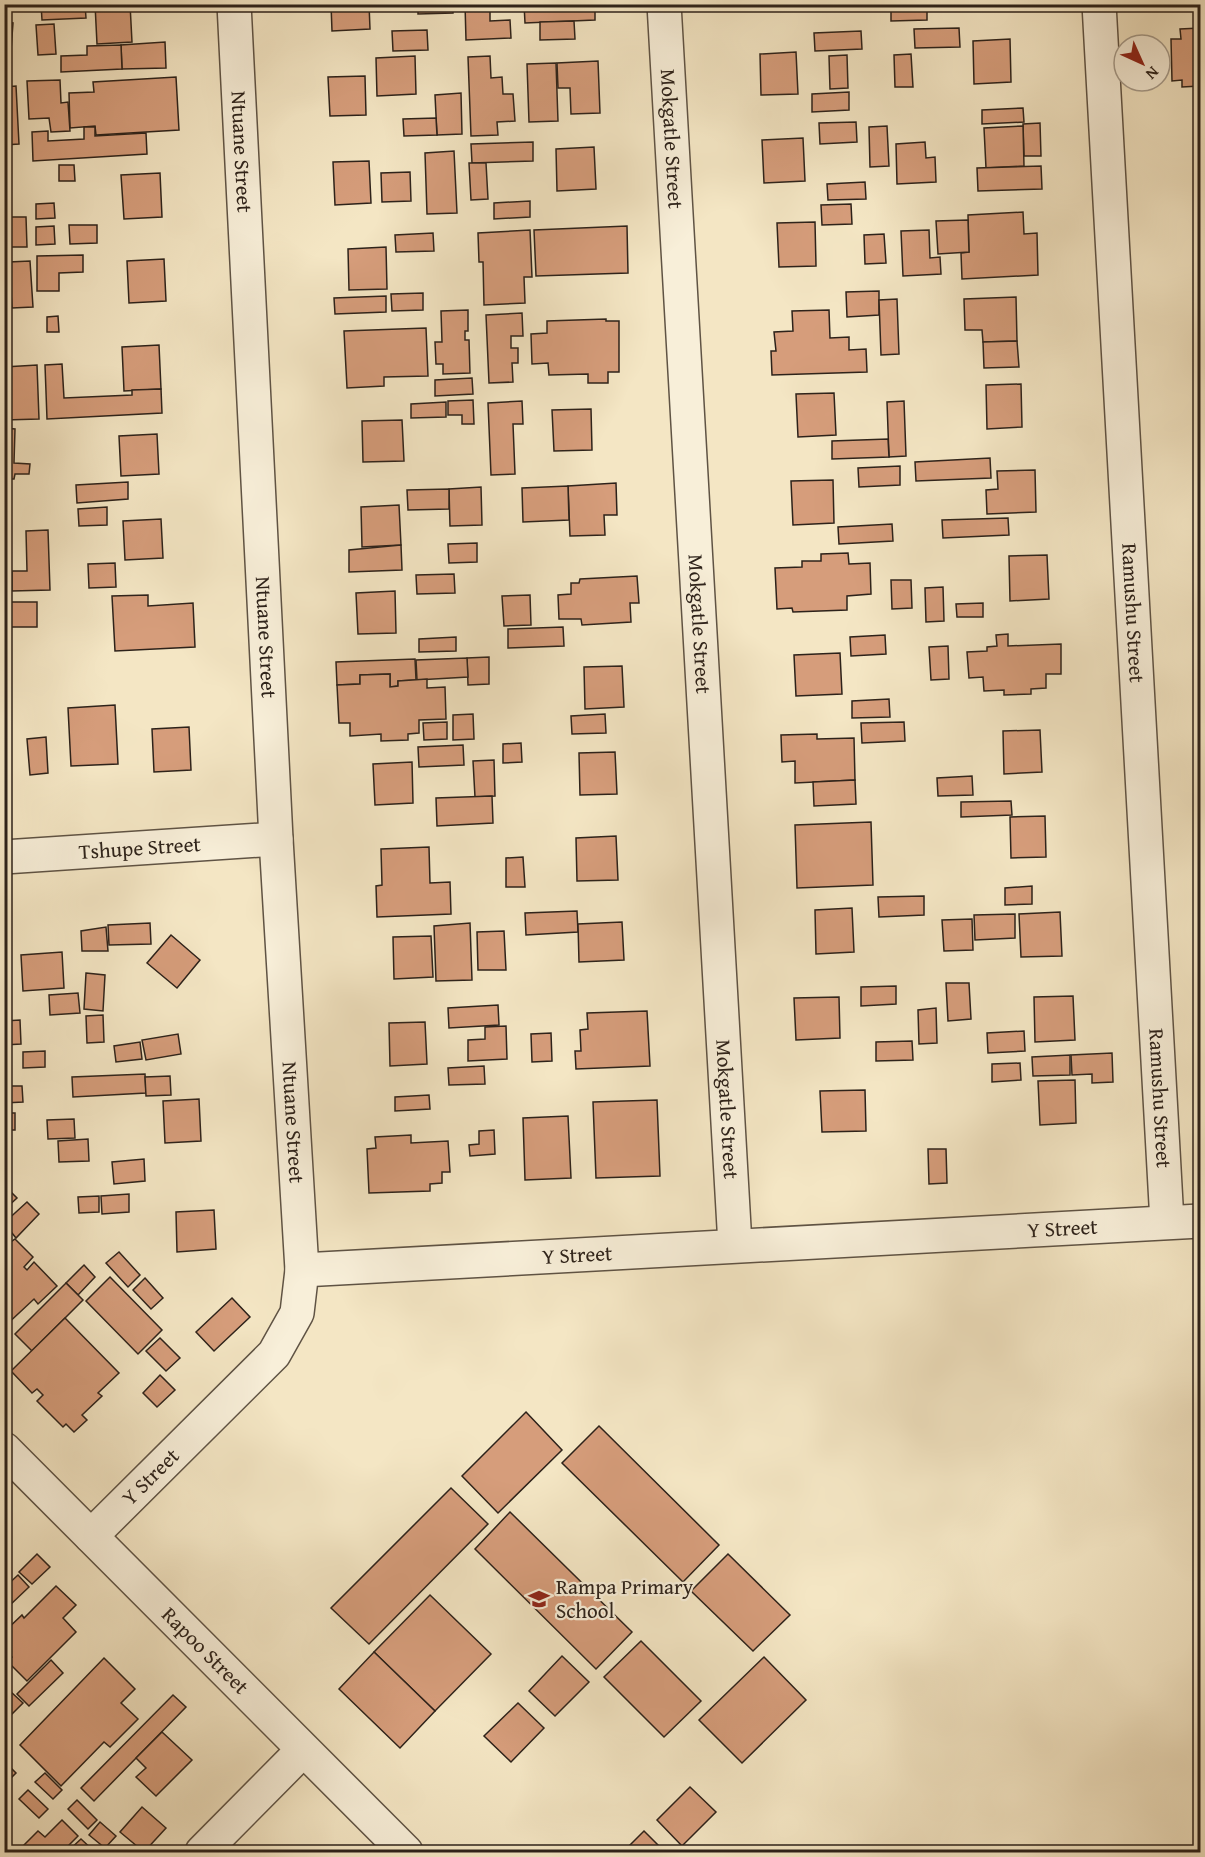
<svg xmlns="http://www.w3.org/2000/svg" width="1205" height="1857" font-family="'Gentium Book Plus',serif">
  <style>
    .building { fill: #d69d7b; stroke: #2d221a; stroke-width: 1.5 }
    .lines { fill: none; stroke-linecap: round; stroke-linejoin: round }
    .minor-casing { stroke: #5f5344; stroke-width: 36 }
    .minor { stroke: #f8efd9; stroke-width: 33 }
    .labels { text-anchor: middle; stroke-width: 4.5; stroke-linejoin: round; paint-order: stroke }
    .street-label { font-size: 21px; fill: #2d221a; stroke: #f8efd9 }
    .poi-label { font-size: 21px; fill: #2d221a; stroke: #f8efd9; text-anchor: start }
  </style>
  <rect width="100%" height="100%" fill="#f4e6c4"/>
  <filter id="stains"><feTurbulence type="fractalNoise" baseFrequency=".00333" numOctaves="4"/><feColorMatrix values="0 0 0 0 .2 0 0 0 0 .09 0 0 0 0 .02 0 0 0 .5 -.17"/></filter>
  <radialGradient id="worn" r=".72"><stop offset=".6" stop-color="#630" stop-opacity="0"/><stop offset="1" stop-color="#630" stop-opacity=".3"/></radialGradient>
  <g class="building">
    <polygon points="41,4 85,4 86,18 42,20"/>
    <polygon points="95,4 130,4 132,42 97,44"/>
    <polygon points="331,4 369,4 370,29 332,31"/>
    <polygon points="418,4 453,4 453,13 418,14"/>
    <polygon points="465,4 490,4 490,21 510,20 511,38 466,40"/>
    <polygon points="524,4 609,4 610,10 595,11 595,20 525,23"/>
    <polygon points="766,4 802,4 802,6 766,7"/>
    <polygon points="891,4 927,4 927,20 891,21"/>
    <polygon points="574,21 575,39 540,40 540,22"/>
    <polygon points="4,22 13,23 11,50 4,50"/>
    <polygon points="54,24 56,54 38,55 36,25"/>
    <polygon points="959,28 960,47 915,48 914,29"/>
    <polygon points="1200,28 1200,86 1182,87 1182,80 1172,81 1171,39 1181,39 1180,29"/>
    <polygon points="427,30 428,50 393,51 392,31"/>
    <polygon points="861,31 862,49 815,51 814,33"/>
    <polygon points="1010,39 1011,82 974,84 973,41"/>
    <polygon points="165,42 166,68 122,69 121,45"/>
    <polygon points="121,45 122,69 61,72 61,56 87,55 87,46"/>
    <polygon points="796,52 798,94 761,95 760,54"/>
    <polygon points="6,53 7,72 4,73 4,54"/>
    <polygon points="911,54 913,87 895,87 894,55"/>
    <polygon points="847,55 848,88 830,89 829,56"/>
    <polygon points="415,56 416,94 377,96 376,58"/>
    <polygon points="490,56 491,78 502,77 503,94 513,94 515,121 497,122 498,135 471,136 468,57"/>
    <polygon points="598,61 600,113 571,114 570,88 558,88 557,63"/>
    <polygon points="556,63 558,121 529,122 527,64"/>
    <polygon points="365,76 366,115 330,116 328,77"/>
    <polygon points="176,77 179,130 96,135 95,126 70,128 69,93 94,92 93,82"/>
    <polygon points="60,80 61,103 68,102 70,131 51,132 49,118 29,119 27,81"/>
    <polygon points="16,86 19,144 4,145 4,87"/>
    <polygon points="849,92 849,110 812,112 812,94"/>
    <polygon points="461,93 462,134 437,135 435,95"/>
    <polygon points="1023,108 1024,122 982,124 982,110"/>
    <polygon points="1200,114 1200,156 1195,156 1194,115"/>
    <polygon points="436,118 437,135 404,136 403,119"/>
    <polygon points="856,122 857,142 820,144 819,123"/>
    <polygon points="1040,123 1041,156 1024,156 1023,124"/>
    <polygon points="887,126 889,166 870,167 869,127"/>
    <polygon points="1023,126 1024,166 986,168 984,128"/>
    <polygon points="84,127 95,127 95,136 146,133 147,154 33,161 32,132 48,131 48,141 84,139"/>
    <polygon points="803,138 805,181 764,183 762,140"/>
    <polygon points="533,142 533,161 472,163 471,144"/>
    <polygon points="925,142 926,158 935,157 936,182 897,184 896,144"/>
    <polygon points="594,147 596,189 557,191 556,149"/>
    <polygon points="454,151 457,213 427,214 425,153"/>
    <polygon points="369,161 371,203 335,205 333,162"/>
    <polygon points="469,163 486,163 488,199 471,200"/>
    <polygon points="59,165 74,165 75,181 59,181"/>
    <polygon points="1041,166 1042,189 978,191 977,168"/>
    <polygon points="410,172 411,201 382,202 381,173"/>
    <polygon points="160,173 162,217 124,219 121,175"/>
    <polygon points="865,182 866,199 828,200 827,184"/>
    <polygon points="4,188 8,188 9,214 4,214"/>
    <polygon points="530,201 530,217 494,219 494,203"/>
    <polygon points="54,203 55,218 36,219 36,204"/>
    <polygon points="851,204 852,224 822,225 821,205"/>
    <polygon points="1023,212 1024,234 1037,233 1038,275 962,279 961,253 969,252 968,215"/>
    <polygon points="7,217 26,217 27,247 4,247"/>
    <polygon points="968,220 969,252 938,254 936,221"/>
    <polygon points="815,222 816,266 779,267 777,223"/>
    <polygon points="69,225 97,225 97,243 70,244"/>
    <polygon points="54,226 55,244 36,245 36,227"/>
    <polygon points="627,226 628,273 536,276 534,230"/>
    <polygon points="530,230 532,277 524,277 525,303 484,305 483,262 479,262 478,233"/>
    <polygon points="929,230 930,258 940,257 941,274 903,276 901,231"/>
    <polygon points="433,233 434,251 396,252 395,235"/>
    <polygon points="884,234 886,263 865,264 864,235"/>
    <polygon points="386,247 387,289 349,290 348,249"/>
    <polygon points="4,254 9,254 11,286 4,286"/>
    <polygon points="83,255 83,272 59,273 59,291 37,291 37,256"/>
    <polygon points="164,259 166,301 129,303 127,261"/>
    <polygon points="30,261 33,307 12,308 9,262"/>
    <polygon points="879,291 879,315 847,317 846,292"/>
    <polygon points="423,293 423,310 392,311 391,294"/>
    <polygon points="386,296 386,312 335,314 334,298"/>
    <polygon points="1016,297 1017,341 983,342 982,330 965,330 964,299"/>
    <polygon points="897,299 899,354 881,355 879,300"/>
    <polygon points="468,310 468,331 465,331 465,340 469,340 470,373 443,374 443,364 436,364 435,342 442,342 441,311"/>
    <polygon points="829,310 830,338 849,337 849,350 866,349 867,372 772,375 771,351 776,351 774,332 793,331 792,311"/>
    <polygon points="522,313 523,336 511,336 511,348 518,348 518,363 512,363 513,382 489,383 486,315"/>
    <polygon points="58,316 59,332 47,332 47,317"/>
    <polygon points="606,319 606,321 619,321 619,372 608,372 608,383 588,383 588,374 549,375 548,363 532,364 531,334 547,333 547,321"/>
    <polygon points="426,328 428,376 384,377 384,386 347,388 344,331"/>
    <polygon points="1017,341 1019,367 984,368 983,342"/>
    <polygon points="159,345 161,389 124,391 122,347"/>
    <polygon points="62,364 64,398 132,395 132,390 161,389 162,413 47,419 45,365"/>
    <polygon points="37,365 39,419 4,420 4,367"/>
    <polygon points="472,378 473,394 435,396 435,380"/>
    <polygon points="1021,384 1022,427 987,429 986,385"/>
    <polygon points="834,393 836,435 798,437 796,394"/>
    <polygon points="473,400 474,424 462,424 462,415 448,415 448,401"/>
    <polygon points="522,401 523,424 513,424 515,474 491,475 488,403"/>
    <polygon points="904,401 906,456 889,457 887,402"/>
    <polygon points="446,402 446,417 411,418 411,404"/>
    <polygon points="591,409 592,450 554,451 552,410"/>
    <polygon points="402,420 404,461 363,462 362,421"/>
    <polygon points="4,428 15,429 14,463 30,464 29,474 15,474 14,479 4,479"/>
    <polygon points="157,434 159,474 121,476 119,436"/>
    <polygon points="888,439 889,457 832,459 832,441"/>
    <polygon points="990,458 991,478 916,481 915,462"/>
    <polygon points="900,466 900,485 859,487 858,468"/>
    <polygon points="1035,470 1036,512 987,514 986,490 998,489 997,471"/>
    <polygon points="833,480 834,523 793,525 791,481"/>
    <polygon points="128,482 128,499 77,503 76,485"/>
    <polygon points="616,483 617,515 604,515 605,535 570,536 568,486"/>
    <polygon points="568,486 569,520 523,522 522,488"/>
    <polygon points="481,487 482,525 450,526 449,489"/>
    <polygon points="449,489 449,509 408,510 407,490"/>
    <polygon points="399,505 401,545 362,547 361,507"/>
    <polygon points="107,507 107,525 79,526 78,509"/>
    <polygon points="1008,518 1009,535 943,538 942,520"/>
    <polygon points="161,519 163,558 125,560 123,521"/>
    <polygon points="892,524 893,541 839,544 838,527"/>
    <polygon points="48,530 50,590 12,591 12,571 27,571 26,531"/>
    <polygon points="477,543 477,562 449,563 448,544"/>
    <polygon points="401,545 402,570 349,572 349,550"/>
    <polygon points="848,553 849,564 870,563 871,594 847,596 847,610 793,612 792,608 777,609 775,568 802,567 802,561 821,561 821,554"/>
    <polygon points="1047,555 1049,599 1010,601 1009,556"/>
    <polygon points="115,563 116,587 89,588 88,564"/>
    <polygon points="10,566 11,592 4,592 4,567"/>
    <polygon points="454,574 455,593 417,594 416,575"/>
    <polygon points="637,576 639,603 630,603 631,622 582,625 581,619 559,619 558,595 571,594 571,583 579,583 580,579"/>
    <polygon points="891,580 911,580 912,608 892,609"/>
    <polygon points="943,587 944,621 926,622 925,588"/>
    <polygon points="395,591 396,633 358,634 356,593"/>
    <polygon points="148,595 148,606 193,603 195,647 115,651 112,596"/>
    <polygon points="530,595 531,625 504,626 502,596"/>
    <rect x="4" y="602" width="33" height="25"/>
    <polygon points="983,603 983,617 957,617 956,604"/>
    <polygon points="563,627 564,646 508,648 508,629"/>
    <polygon points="1008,634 1008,646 1061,644 1061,674 1046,674 1046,688 1031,689 1031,694 1004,695 1004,690 984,691 983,677 969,678 967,652 987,651 987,647 997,646 996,635"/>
    <polygon points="885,635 886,654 851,656 850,637"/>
    <polygon points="456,637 456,651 419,652 419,639"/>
    <polygon points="948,646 949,679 931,680 929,647"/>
    <polygon points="840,653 842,694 796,696 794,655"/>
    <polygon points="489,657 489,684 468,685 467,658"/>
    <polygon points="467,658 468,677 417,680 416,660"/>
    <polygon points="415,659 416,680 398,681 398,686 390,687 390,674 360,675 360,684 337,685 336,662"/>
    <polygon points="622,666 624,707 585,709 584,667"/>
    <polygon points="390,674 390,687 398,686 398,681 427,679 427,688 445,687 446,719 419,720 419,733 408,734 408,740 381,741 381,734 350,736 350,723 339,723 337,685 360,684 360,675"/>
    <polygon points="889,699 890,717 852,718 852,701"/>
    <polygon points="115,705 118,764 71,766 68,708"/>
    <polygon points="473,714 474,739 453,740 453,715"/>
    <polygon points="605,714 606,733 572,734 571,716"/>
    <polygon points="447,722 447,739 424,740 423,723"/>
    <polygon points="904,722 905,741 862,743 861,723"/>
    <polygon points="189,727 191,770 154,772 152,729"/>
    <polygon points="1040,730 1042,772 1004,774 1003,731"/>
    <polygon points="817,734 817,739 854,738 855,780 795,783 795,761 782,762 781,735"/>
    <polygon points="46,737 48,773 30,775 27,739"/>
    <polygon points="521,743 522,762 503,763 503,744"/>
    <polygon points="463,745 464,765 419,767 418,747"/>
    <polygon points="615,752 617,794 580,795 579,753"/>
    <polygon points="494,760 495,796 475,797 473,761"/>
    <polygon points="4,762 8,762 9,784 4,784"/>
    <polygon points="412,762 413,803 375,805 373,764"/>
    <polygon points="972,776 973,795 938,796 937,778"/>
    <polygon points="855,780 856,804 814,806 813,782"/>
    <polygon points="492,796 493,823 437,826 436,798"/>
    <polygon points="1011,801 1012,815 961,817 961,802"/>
    <polygon points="1045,816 1046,857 1011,858 1010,817"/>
    <polygon points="871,822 873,885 797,888 795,825"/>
    <polygon points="616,836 618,880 577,881 576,838"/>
    <polygon points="429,847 430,883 450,882 451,914 377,917 376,886 382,885 381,849"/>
    <polygon points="523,857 525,887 506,887 506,858"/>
    <polygon points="1032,886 1032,904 1005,905 1005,888"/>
    <polygon points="924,896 924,915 879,917 878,897"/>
    <polygon points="852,908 854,952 816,954 815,910"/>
    <polygon points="577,911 578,932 526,935 525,913"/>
    <polygon points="1060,912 1062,956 1021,957 1019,914"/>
    <polygon points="1015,914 1015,938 975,940 974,915"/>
    <polygon points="972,919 973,950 944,951 942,920"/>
    <polygon points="622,922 624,960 579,962 578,924"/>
    <polygon points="150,923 151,944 109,945 108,925"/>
    <polygon points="470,923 472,980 436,981 434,926"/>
    <polygon points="106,927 108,951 82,951 81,931"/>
    <polygon points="504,931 506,970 478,970 477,932"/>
    <polygon points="171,935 200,960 177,988 147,963"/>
    <polygon points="431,936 433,977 394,979 393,937"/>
    <polygon points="62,952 64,988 23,991 21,955"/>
    <polygon points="86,973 105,975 103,1011 84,1009"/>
    <polygon points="946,983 969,983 971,1019 948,1021"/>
    <polygon points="896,986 896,1004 861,1006 861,987"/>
    <polygon points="78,993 80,1013 50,1015 49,995"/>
    <polygon points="1073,996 1075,1040 1035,1042 1034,997"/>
    <polygon points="839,997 840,1038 796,1040 794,998"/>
    <polygon points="498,1005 499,1025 449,1028 448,1008"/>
    <polygon points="936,1008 937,1043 919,1044 918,1010"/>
    <polygon points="647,1011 650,1066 576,1069 575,1051 581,1051 580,1030 588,1029 587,1013"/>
    <polygon points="103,1015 104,1042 87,1043 86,1016"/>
    <polygon points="20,1020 21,1044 4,1045 4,1021"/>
    <polygon points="425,1022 427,1064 390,1066 389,1023"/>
    <polygon points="506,1026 507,1059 468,1061 468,1040 485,1039 485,1027"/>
    <polygon points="1024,1031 1025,1051 988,1053 987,1033"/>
    <polygon points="551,1033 552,1061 532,1062 531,1034"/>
    <polygon points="178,1034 181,1054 146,1060 142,1040"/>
    <polygon points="912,1041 913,1060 876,1061 876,1042"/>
    <polygon points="140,1042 142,1059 116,1062 114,1046"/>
    <polygon points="45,1051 45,1067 23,1068 23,1052"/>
    <polygon points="1112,1053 1113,1082 1092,1083 1092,1074 1072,1075 1071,1055"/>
    <polygon points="1070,1055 1070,1075 1033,1076 1032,1057"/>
    <polygon points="1020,1063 1021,1080 992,1082 992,1064"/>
    <polygon points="484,1066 485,1084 449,1085 448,1068"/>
    <polygon points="145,1074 146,1093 73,1097 72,1077"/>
    <polygon points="170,1076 171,1095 146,1096 145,1077"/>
    <polygon points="1075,1080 1076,1123 1040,1125 1038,1081"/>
    <polygon points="4,1086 22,1086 23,1102 4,1103"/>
    <polygon points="865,1090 866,1131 822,1132 820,1091"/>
    <polygon points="429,1095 430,1109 395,1111 395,1097"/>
    <polygon points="199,1099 201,1141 165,1143 163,1101"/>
    <polygon points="657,1100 660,1176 596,1178 593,1102"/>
    <rect x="4" y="1113" width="11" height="17"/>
    <polygon points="568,1116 571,1178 525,1180 523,1118"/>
    <polygon points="74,1119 75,1138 48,1139 47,1120"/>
    <polygon points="494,1130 495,1154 470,1156 469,1145 479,1144 479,1131"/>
    <polygon points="411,1135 411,1143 448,1141 450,1172 442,1172 442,1183 430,1184 430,1191 369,1193 367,1149 376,1148 375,1137"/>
    <polygon points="88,1139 89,1161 59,1162 58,1141"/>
    <polygon points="928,1149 946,1149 947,1183 929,1184"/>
    <polygon points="144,1159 145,1181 114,1184 112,1162"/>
    <polygon points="4,1185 17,1198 4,1210"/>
    <polygon points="129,1194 129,1212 102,1214 101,1196"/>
    <polygon points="99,1196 99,1212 79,1213 78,1197"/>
    <polygon points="27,1202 39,1214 16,1238 4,1223"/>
    <polygon points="214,1210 216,1249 177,1252 176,1212"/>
    <polygon points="15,1239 33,1257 24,1267 27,1270 34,1262 57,1286 38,1304 34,1299 4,1327 4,1247"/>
    <polygon points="119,1252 140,1275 128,1287 106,1263"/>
    <polygon points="84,1265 95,1277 78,1295 66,1283"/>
    <polygon points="110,1277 162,1330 138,1354 86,1301"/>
    <polygon points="145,1278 163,1298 151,1309 133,1290"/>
    <polygon points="66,1283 83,1300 32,1351 15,1334"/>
    <polygon points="232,1298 250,1317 214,1351 196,1332"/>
    <polygon points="65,1318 119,1373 98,1393 102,1396 82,1415 87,1420 74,1432 66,1424 63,1427 37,1401 43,1395 37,1389 32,1393 11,1371"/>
    <polygon points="160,1338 180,1358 166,1371 146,1351"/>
    <polygon points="160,1375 175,1390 157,1407 143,1393"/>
    <polygon points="526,1412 562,1450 498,1513 462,1476"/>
    <polygon points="599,1426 719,1545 683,1582 562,1463"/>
    <polygon points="451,1488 488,1524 369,1644 331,1608"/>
    <polygon points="510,1512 632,1632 596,1669 475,1549"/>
    <polygon points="37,1554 50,1567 32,1584 19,1572"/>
    <polygon points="728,1554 790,1615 753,1651 691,1591"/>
    <polygon points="18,1575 29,1587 9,1606 4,1601 4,1588"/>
    <polygon points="56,1586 76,1605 63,1618 76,1632 27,1681 8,1662 12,1657 4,1649 4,1632 22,1615 24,1618"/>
    <polygon points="430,1595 491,1654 435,1711 374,1652"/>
    <polygon points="641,1641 701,1701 664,1737 604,1677"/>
    <polygon points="374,1652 435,1711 400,1748 339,1689"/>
    <polygon points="562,1656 589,1682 555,1716 529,1691"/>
    <polygon points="764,1657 806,1700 742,1763 699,1720"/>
    <polygon points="104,1658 135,1689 121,1703 138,1719 110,1747 104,1742 61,1786 20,1745"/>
    <polygon points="51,1660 63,1673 29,1706 17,1694"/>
    <polygon points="11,1692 23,1703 4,1722 4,1698"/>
    <polygon points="173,1695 186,1707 94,1801 81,1788"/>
    <polygon points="518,1703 544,1728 511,1762 484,1736"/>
    <polygon points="162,1732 192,1760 156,1796 136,1777 146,1768 136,1758"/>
    <polygon points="4,1761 16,1773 4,1785"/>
    <polygon points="45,1773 62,1790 53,1799 35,1782"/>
    <polygon points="690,1787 716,1812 682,1846 657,1820"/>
    <polygon points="28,1790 48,1809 39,1818 19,1799"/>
    <polygon points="77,1800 97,1820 88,1829 68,1809"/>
    <polygon points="142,1807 166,1828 144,1852 120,1832"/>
    <polygon points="62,1820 78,1836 62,1852 17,1852 38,1831 45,1837"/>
    <polygon points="100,1822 116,1836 105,1848 89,1835"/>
    <polygon points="644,1831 665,1852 623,1852"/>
    <polygon points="81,1839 95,1852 67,1852"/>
    <polygon points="4,1844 12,1852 4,1852"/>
  </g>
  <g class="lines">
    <defs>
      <g id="minor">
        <path id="s1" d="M 234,4 L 276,839 L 302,1270"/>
        <path id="s2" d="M 664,4 L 735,1245"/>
        <path id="s3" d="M 1099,4 L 1167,1222"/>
        <path id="s4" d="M 4,857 L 276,839"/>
        <path id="s5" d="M 4,1449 L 406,1852"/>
        <path id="s6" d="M 91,1536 L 274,1354 L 297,1313 L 302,1270 L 1200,1221"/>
        <polyline points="202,1852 303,1750"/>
      </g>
    </defs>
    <use href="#minor" class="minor-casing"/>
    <use href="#minor" class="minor"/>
  </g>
  <defs>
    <symbol id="school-bare" viewBox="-9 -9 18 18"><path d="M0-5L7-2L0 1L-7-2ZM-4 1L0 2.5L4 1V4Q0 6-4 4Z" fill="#8f2418" stroke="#f8efd9" stroke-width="2.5" paint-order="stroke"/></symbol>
  </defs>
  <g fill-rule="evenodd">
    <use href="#school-bare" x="524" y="1584" width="30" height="30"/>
  </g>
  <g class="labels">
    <g class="street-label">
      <text dy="7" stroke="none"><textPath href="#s2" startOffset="135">Mokgatle Street</textPath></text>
      <text dy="7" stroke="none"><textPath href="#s1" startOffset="148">Ntuane Street</textPath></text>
      <text dy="7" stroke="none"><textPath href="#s3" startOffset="610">Ramushu Street</textPath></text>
      <text dy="7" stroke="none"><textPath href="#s2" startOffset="621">Mokgatle Street</textPath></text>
      <text dy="7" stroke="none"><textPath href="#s1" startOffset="634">Ntuane Street</textPath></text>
      <text dy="7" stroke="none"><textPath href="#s4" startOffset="136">Tshupe Street</textPath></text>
      <text dy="7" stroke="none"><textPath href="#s3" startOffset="1096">Ramushu Street</textPath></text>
      <text dy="7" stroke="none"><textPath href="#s2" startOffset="1107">Mokgatle Street</textPath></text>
      <text dy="7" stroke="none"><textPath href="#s1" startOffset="1120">Ntuane Street</textPath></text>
      <text dy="7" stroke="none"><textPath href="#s6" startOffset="1110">Y Street</textPath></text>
      <text dy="7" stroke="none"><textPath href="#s6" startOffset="624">Y Street</textPath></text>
      <text dy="7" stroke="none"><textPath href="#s6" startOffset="84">Y Street</textPath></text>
      <text dy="7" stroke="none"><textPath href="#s5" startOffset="285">Rapoo Street</textPath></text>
    </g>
    <g class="poi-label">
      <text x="556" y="1594">Rampa Primary<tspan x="556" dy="24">School</tspan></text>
    </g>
  </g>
  <rect width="1205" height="1857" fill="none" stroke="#f4e6c4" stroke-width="24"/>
  <rect x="6" y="6" width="1193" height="1845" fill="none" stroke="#2d221a" stroke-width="3"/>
  <rect x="12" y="12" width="1181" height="1833" fill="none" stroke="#2d221a" stroke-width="1.5"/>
  <g transform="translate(1142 63) rotate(135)"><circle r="28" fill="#f8efd9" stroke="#a79d8d" stroke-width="1.5"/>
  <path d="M0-4.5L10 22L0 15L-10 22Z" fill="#8f2418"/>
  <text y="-9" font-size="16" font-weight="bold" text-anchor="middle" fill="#2d221a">N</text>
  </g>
  <rect width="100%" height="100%" filter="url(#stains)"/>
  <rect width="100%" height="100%" fill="url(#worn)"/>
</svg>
